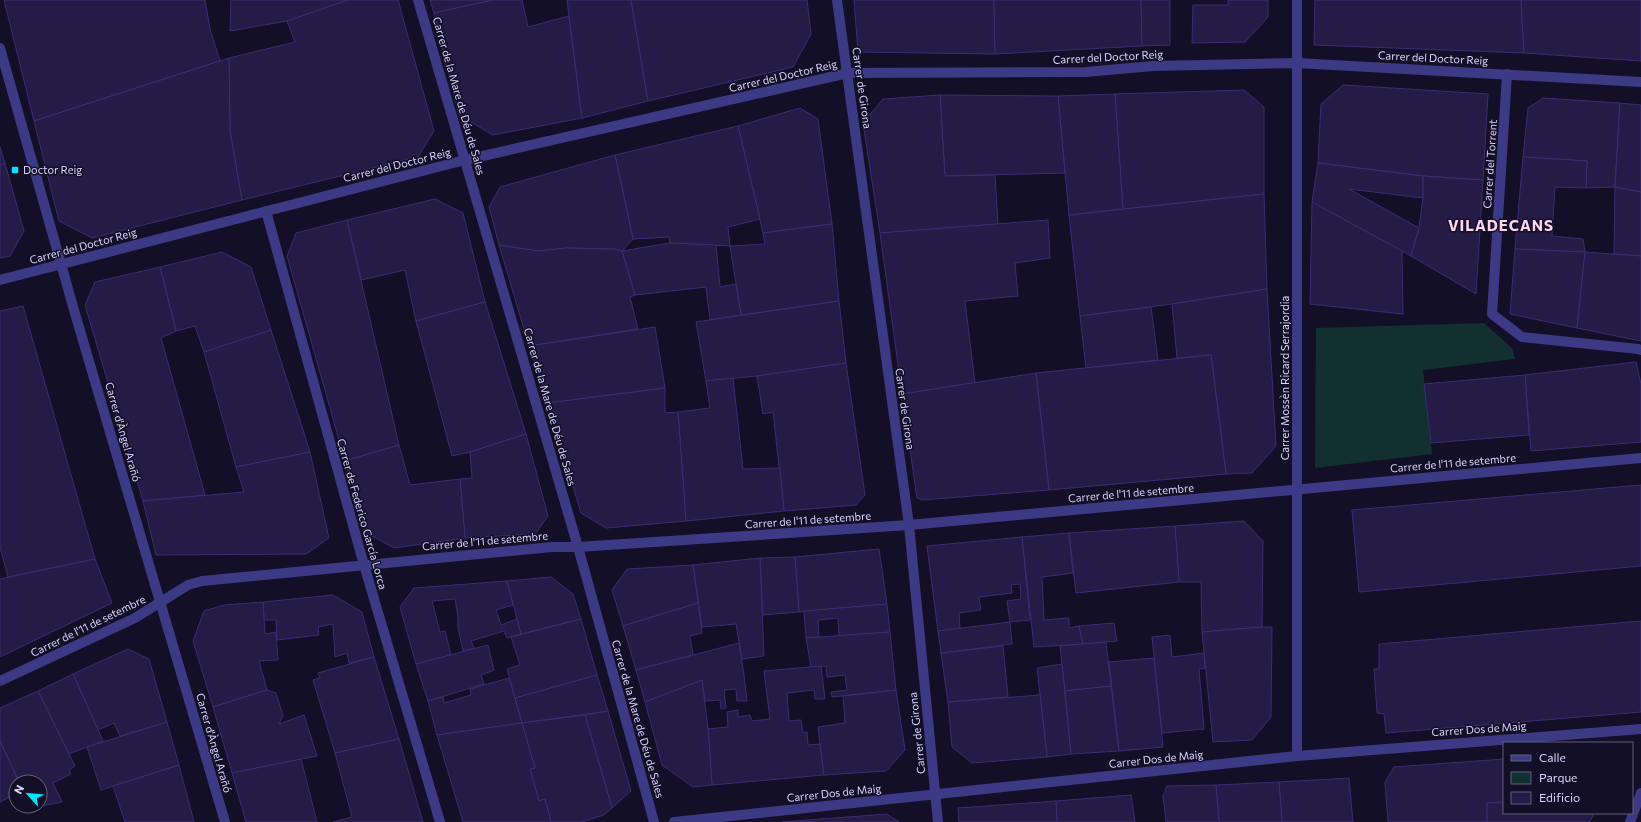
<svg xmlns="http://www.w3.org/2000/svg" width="1641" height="822" font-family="Commissioner,sans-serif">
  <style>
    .green { fill: #12302f }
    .building { fill: #241b47; stroke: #3b2d73 }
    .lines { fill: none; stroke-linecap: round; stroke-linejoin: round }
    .street { stroke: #3d3a85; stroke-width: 10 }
    .poi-dot { fill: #00e5ff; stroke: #130f26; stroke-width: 1.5 }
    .labels { text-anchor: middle; stroke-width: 3; stroke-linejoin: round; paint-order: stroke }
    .street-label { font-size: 11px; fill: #d9d4ff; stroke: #130f26 }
    .poi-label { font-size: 11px; fill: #d9d4ff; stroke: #130f26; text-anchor: start }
    .district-label { font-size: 15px; font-weight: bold; letter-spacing: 1px; fill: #ffd6f0; stroke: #130f26 }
  </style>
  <rect width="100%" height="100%" fill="#130f26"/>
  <polygon class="green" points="1484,323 1512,348 1515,359 1423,370 1432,454 1315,468 1316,328"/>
  <g class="building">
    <polygon points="4,0 205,0 210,29 220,61 34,121"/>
    <polygon points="231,0 348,0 287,21 230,31"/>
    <polygon points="348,0 398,0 434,131 418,157 242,200 230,131 229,58 295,42 287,21"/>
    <polygon points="430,0 493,0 434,13"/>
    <polygon points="493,0 522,0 528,27 569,16 582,118 493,135 459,115 434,13"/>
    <polygon points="567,0 631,0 648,101 582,118"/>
    <polygon points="631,0 807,0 811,34 793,67 648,101"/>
    <polygon points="854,0 994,0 995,54 858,52"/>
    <polygon points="994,0 1141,0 1142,46 995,54"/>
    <polygon points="1141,0 1170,0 1170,45 1142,46"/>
    <polygon points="1228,0 1268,0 1268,17 1245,42 1192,43 1193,5 1228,5"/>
    <polygon points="1315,0 1521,0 1524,53 1314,45"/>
    <polygon points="1521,0 1641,0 1641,61 1524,53"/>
    <polygon points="229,58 230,131 242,200 92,238 59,221 34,121"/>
    <polygon points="1343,85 1488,94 1483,180 1423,176 1318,163 1321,104"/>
    <polygon points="1244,90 1264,107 1264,194 1123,209 1115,94"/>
    <polygon points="1115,94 1123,209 1069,215 1058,96"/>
    <polygon points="940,95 1058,96 1065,173 945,176"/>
    <polygon points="940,95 945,176 995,175 998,224 880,233 863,123 883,99"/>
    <polygon points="1543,98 1620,103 1615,187 1586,188 1587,161 1523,157 1528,108"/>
    <polygon points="1620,103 1641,105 1641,192 1615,187"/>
    <polygon points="800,108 818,119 832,224 763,233 738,126"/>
    <polygon points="738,126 760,219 728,227 730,246 670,243 669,237 633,239 615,155"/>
    <polygon points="0,147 5,163 0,165"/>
    <polygon points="615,155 633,239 622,251 614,249 566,248 538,251 499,245 489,207 500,187"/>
    <polygon points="1523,157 1587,161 1586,188 1555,187 1552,236 1583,239 1585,252 1515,249"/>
    <polygon points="5,163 24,231 10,256 0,258 0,165"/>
    <polygon points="1318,163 1423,176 1423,198 1349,189 1419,228 1411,256 1312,202"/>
    <polygon points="1423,176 1483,180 1476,294 1411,256 1419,228 1423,198"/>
    <polygon points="1615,187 1641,192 1641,256 1614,254"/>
    <polygon points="1264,194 1267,289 1172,304 1080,316 1069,215"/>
    <polygon points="435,199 463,213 485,302 416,321 405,270 361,280 347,220"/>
    <polygon points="1312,202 1402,251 1403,314 1310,304"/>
    <polygon points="347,220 399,445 345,461 287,256 296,233"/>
    <polygon points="1048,220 1050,258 1015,263 1018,296 965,301 975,383 902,394 880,233"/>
    <polygon points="832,224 839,301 741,315 730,246 765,244 763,233"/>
    <polygon points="670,243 716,245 720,287 736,284 741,315 710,320 706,287 635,295 622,251"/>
    <polygon points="499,245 538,251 566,248 614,249 622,251 635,295 630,297 638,329 529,346"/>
    <polygon points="1515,249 1585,252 1577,328 1510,314"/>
    <polygon points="222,252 251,267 271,330 204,352 195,326 176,331 160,267"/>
    <polygon points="1585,252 1641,256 1641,341 1577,328"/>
    <polygon points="160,267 176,331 161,338 205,495 143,501 85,305 95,282"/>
    <polygon points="1267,289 1276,446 1252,473 1226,474 1211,355 1177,358 1172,304"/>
    <polygon points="839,301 846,363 757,376 706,381 696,322"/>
    <polygon points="485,302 526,434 470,452 452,456 416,321"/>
    <polygon points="23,306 95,559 8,577 0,547 0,311"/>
    <polygon points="1151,307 1158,360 1086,368 1080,316"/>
    <polygon points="655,327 665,388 548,403 529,346"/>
    <polygon points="271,330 310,452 236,467 204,352"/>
    <polygon points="1211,355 1226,474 1049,490 1036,373"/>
    <polygon points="1636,362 1641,384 1641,442 1531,451 1525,375"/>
    <polygon points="846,363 865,495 856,505 784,511 773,412 763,414 757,376"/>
    <polygon points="1036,373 1049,490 922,500 917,498 902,394"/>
    <polygon points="1525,375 1529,435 1431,443 1424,384"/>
    <polygon points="733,378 743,469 780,468 784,511 686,521 678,412 710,408 706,381"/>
    <polygon points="665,388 665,413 678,412 686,521 606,528 581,513 548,403"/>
    <polygon points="526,434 548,516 535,534 465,538 460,479 472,478 470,452"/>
    <polygon points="399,445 410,485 460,479 465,538 394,548 365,532 345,461"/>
    <polygon points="310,452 329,538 306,554 156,555 143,501 244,492 236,467"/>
    <polygon points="1641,485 1641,566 1359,592 1352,510"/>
    <polygon points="1244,521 1263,541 1262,627 1202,632 1201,582 1179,582 1175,526"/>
    <polygon points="1175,526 1179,582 1076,593 1069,533"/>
    <polygon points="1069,533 1073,573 1042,577 1044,620 1069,618 1069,628 1079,626 1083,644 1034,647 1022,537"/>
    <polygon points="1022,537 1030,620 1010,622 1007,601 1021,599 1020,584 1011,585 1012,593 979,597 981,610 959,613 960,629 938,631 927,546"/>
    <polygon points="879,549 887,604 799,612 795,557"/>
    <polygon points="795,557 799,612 763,615 760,558"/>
    <polygon points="760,558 764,656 742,659 736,624 702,627 693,565"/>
    <polygon points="95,559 112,603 0,657 0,579"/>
    <polygon points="693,565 698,603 623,626 612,590 627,569"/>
    <polygon points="551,577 573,594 581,619 521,634 507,581"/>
    <polygon points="507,581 513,605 496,610 501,625 517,619 521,634 507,638 504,631 471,641 474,648 463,651 458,628 458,617 455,599 432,601 440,632 445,631 451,655 416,664 400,607 414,588"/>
    <polygon points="333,595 362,612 374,657 349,663 347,653 335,657 333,624 318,627 319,635 277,640 276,620 264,620 263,602"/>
    <polygon points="263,602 265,634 276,632 278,660 259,661 267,690 213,707 193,641 204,611 224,605"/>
    <polygon points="698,603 702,633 690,636 693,655 636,670 623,626"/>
    <polygon points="887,604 890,632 839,636 838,618 818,620 819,637 806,638 804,611"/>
    <polygon points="581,619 597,675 515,698 507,669 520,665 511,637"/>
    <polygon points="1641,621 1641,712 1386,733 1384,714 1377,713 1374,669 1379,669 1379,644"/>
    <polygon points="1010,622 1012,644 941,653 938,631"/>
    <polygon points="1114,623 1117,641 1083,644 1079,626"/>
    <polygon points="1262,627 1272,627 1271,717 1252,740 1213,742 1202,632"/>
    <polygon points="890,632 896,690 832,697 831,692 847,690 845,675 827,677 826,666 811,667 806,638"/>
    <polygon points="1170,635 1172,657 1204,653 1205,668 1199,669 1204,729 1162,733 1152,637"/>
    <polygon points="1106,642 1111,686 1065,691 1060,646"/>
    <polygon points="739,643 744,675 747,701 737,701 736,689 724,690 726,708 721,709 720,700 705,701 702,680 645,702 636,670"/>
    <polygon points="488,645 494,670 481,675 484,684 428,701 416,664"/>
    <polygon points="1003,646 1008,697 948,702 941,653"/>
    <polygon points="128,649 149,659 167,722 120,736 114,723 98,730 73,674"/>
    <polygon points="374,657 399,739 335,753 313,680 320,678 318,673"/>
    <polygon points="1154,658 1163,747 1119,751 1109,662"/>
    <polygon points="1062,664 1071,754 1047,757 1037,668"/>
    <polygon points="821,666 825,699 815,699 814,690 787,693 789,721 801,720 803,733 807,732 808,745 820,744 824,775 712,785 708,729 728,727 727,712 738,710 738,717 750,715 752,721 770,719 764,671"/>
    <polygon points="73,674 103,741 69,754 38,691"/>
    <polygon points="597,675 608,711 522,723 515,698"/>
    <polygon points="509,678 522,723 437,735 428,701 443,697 444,703 471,695 470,689"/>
    <polygon points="702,680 708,729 712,785 693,787 662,765 645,702"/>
    <polygon points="1111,686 1119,751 1071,754 1065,691"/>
    <polygon points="267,690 276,693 283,716 279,724 304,715 317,756 232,773 213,707"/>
    <polygon points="896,690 905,750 886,771 824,775 818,727 845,723 843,696"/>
    <polygon points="38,691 75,766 69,770 71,774 53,783 62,802 31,808 30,806 40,806 40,782 19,782 0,741 0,708"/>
    <polygon points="1040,695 1047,757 972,763 952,747 948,702"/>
    <polygon points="608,711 631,791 612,808 585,715"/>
    <polygon points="585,715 612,808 604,815 581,822 551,822 545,799 539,801 530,769 535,768 522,723"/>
    <polygon points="167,722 179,765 101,790 87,747"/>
    <polygon points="522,723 535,768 530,769 539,801 545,799 551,822 463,822 437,735"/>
    <polygon points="399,739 423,822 333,822 352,817 335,753"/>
    <polygon points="0,741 19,782 16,782 16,794 0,802"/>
    <polygon points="301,759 317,822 246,822 232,773"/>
    <polygon points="1504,759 1504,802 1487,803 1487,822 1388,822 1385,782 1394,767"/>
    <polygon points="179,765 194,822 125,822 113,786"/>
    <polygon points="1349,778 1353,822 1282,822 1279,782"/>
    <polygon points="1279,782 1282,822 1219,822 1216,785"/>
    <polygon points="1216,785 1219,822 1166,822 1163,796 1167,786"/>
    <polygon points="1131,795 1135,822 1057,822 1056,801"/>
    <polygon points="1056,801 1057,822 959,822 958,808"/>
    <polygon points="1504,802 1504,813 1594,813 1590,822 1487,822 1487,803"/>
    <polygon points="887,814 899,822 782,822"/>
  </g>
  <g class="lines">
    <g class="street">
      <polyline points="418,0 578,547 654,822"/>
      <polyline points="837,0 909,525 938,822"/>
      <polyline points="0,48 76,317 225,822"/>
      <polyline points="1507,74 1492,314 1522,337 1638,349 1641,350"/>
      <polyline points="266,211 364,565 440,822"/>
      <polyline points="0,280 465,160 848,73 1086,72 1153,66 1297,63 1641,82"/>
      <polyline points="0,681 135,618 188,585 202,581 552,547 578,547 909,525 1641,458"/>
      <polyline points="1297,756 1297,0"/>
      <polyline points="674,822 1297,756 1641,729"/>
      <polyline points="1630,822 1641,793"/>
    </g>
  </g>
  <rect class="poi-dot" x="11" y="166" width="8" height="8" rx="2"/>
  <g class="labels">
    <g class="street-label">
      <text transform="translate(1108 57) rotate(-3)" y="4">Carrer del Doctor Reig</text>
      <text transform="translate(1433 58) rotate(3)" y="4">Carrer del Doctor Reig</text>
      <text transform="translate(783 76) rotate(-13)" y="4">Carrer del Doctor Reig</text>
      <text transform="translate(862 88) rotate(82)" y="4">Carrer de Girona</text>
      <text transform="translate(459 96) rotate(74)" y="4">Carrer de la Mare de Déu de Sales</text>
      <text transform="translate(1490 164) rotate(-86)" y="4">Carrer del Torrent</text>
      <text transform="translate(397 165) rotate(-14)" y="4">Carrer del Doctor Reig</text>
      <text transform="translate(83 246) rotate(-15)" y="4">Carrer del Doctor Reig</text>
      <text transform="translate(1285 378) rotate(-90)" y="4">Carrer Mossèn Ricard Serrajordia</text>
      <text transform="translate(550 407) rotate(74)" y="4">Carrer de la Mare de Déu de Sales</text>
      <text transform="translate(905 409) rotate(82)" y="4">Carrer de Girona</text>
      <text transform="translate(123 432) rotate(74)" y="4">Carrer d'Àngel Arañó</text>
      <text transform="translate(1453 463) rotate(-5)" y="4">Carrer de l'11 de setembre</text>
      <text transform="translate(1131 493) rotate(-5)" y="4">Carrer de l'11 de setembre</text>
      <text transform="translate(362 514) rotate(74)" y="4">Carrer de Federico García Lorca</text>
      <text transform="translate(808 520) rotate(-4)" y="4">Carrer de l'11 de setembre</text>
      <text transform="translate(485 541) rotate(-5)" y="4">Carrer de l'11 de setembre</text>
      <text transform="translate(88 626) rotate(-26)" y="4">Carrer de l'11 de setembre</text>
      <text transform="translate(638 719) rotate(74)" y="4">Carrer de la Mare de Déu de Sales</text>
      <text transform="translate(1479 729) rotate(-4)" y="4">Carrer Dos de Maig</text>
      <text transform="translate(917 733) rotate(-96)" y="4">Carrer de Girona</text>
      <text transform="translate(214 743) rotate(74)" y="4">Carrer d'Àngel Arañó</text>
      <text transform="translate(1156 759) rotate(-6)" y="4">Carrer Dos de Maig</text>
      <text transform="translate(834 793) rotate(-6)" y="4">Carrer Dos de Maig</text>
    </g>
    <g class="poi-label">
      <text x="23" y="174">Doctor Reig</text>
    </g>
    <g class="district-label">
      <text x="1501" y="231">VILADECANS</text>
    </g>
  </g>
  <rect x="1503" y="742" width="130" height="72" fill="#130f26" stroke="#625e7d"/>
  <rect x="1511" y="755" width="20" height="6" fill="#3d3a85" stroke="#625e7d"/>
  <text x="1539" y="762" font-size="12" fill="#d9d4ff">Calle</text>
  <rect x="1511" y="772" width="20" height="12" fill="#12302f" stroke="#625e7d"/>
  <text x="1539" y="782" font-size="12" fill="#d9d4ff">Parque</text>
  <rect x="1511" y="792" width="20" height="12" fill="#241b47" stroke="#625e7d"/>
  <text x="1539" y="802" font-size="12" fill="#d9d4ff">Edificio</text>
  <g transform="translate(28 794) rotate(297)"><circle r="19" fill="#130f26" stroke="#625e7d"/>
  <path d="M0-3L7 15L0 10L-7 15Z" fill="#00e5ff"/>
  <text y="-6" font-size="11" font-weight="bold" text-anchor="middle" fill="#d9d4ff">N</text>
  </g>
</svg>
